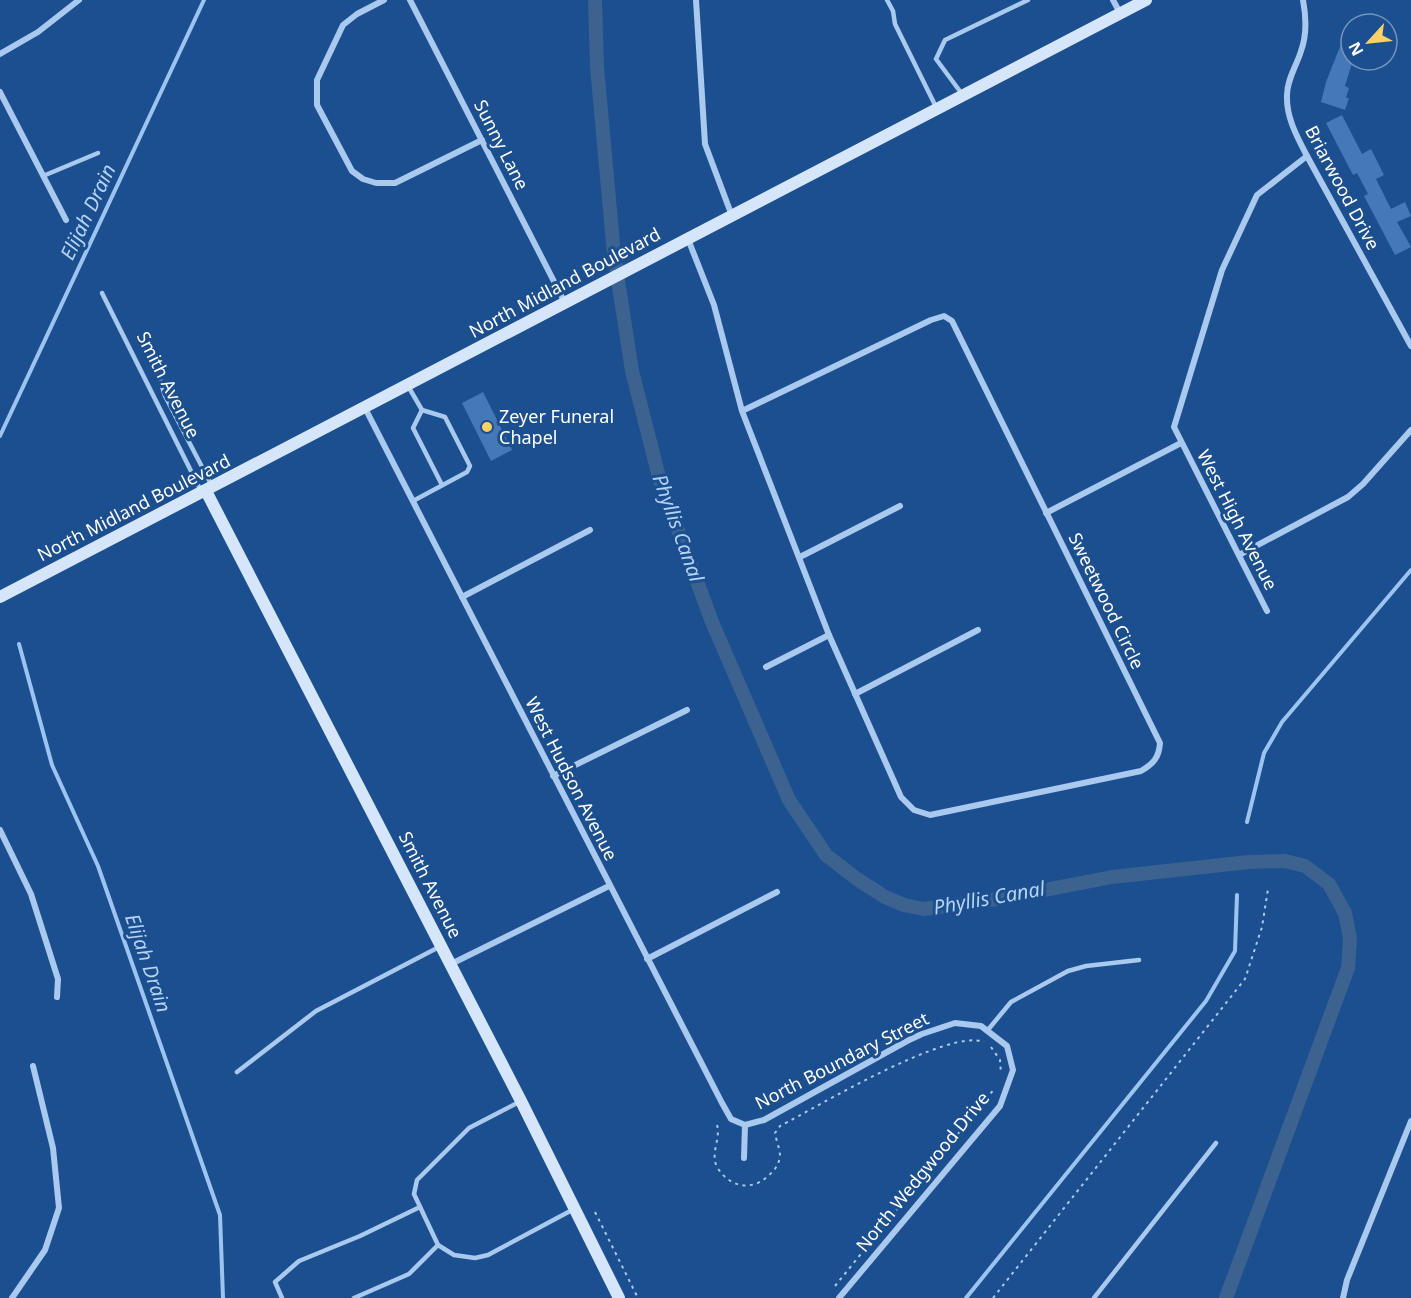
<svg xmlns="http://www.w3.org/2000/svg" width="1411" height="1298" font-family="'Noto Sans',sans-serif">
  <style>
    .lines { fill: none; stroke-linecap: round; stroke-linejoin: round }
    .stream { stroke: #9cc4f0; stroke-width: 4 }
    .canal { stroke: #3c6290; stroke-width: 14 }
    .building { fill: #4478b7 }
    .path { stroke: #a9c9ee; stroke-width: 2; stroke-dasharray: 3 4.5; stroke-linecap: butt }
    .lane { stroke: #a9c9ee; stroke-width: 4.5 }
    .street { stroke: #a9c9ee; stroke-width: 6 }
    .secondary { stroke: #d6e6fa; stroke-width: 12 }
    .poi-dot { fill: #ffd166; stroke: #1b4f8f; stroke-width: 2 }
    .labels { text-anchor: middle; stroke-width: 6; stroke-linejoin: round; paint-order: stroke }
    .street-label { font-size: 18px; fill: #fff; stroke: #1b4f8f }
    .poi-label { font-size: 18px; fill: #fff; stroke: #1b4f8f; text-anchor: start }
    .water-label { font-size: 20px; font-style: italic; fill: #b5d3f5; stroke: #1b4f8f }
  </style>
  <rect width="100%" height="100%" fill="#1b4f8f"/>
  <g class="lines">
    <g class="stream">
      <polyline points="0,436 204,0"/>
      <polyline points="19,644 52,765 98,866 220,1215 223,1298"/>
      <polyline points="1247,822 1264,753 1282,722 1411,570"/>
      <polyline points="966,1298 1206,1001 1235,951 1237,895"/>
    </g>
    <polyline class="canal" points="595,0 597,67 614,254 632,371 660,481 712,622 789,800 826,855 857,879 885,897 904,905 924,909 998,899 1112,877 1249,862 1285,861 1305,866 1329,884 1345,913 1350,938 1348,968 1226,1298"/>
  </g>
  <g class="building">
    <polygon points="1341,44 1351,47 1351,60 1353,60 1345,86 1349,88 1346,98 1349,98 1345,110 1321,102 1326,82"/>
    <polygon points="1342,115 1362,154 1371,149 1384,175 1376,179 1391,209 1405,202 1411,216 1397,222 1411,247 1395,255 1364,196 1368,194 1357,173 1353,175 1326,123"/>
    <polygon points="483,392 512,450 491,461 462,403"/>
  </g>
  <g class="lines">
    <g class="path">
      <polyline points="991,1047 1000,1060 1001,1074"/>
      <path d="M 717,1125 C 721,1139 710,1153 717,1167 C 729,1187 751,1192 768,1176 C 774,1171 779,1165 780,1156 C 780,1149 776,1140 775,1133 L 780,1126 C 817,1107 948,1028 984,1042"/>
      <polyline points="595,1212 638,1298"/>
      <polyline points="835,1286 995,1088"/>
      <polyline points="993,1298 1245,979 1262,927 1268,889"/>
    </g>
    <g class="lane">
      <polyline points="887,0 893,11 895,24 937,109"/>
      <polyline points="962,94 936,59 945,40 1028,0"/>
      <polyline points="43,176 98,153"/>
      <polyline points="102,293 201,491"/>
      <polyline points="147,338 165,396 212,486"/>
      <polyline points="408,386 422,410 445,417 470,466 467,472 413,501"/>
      <polyline points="422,410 413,428 442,485"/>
      <polyline points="987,1031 1011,1002 1068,971 1086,966 1139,960"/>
      <polyline points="237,1072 316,1011 441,946"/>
      <polyline points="521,1101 469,1128 417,1180 414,1194 438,1245 454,1255 475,1258 488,1255 574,1209"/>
      <polyline points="282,1298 275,1282 299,1261 360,1236 420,1207"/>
      <polyline points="354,1298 409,1274 438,1245"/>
      <polyline points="1094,1298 1216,1143"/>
    </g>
    <g class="street">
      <polyline points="384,0 357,14 343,25 317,80 317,105 352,171 363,179 376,183 395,183 482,140"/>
      <polyline points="410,0 565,303"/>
      <polyline points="696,0 705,144 732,216"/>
      <polyline points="1113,0 1120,13"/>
      <path d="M 1303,0 C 1306,16 1307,35 1301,51 C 1297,65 1287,79 1287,95 C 1286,117 1297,137 1307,156 L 1411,346"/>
      <polyline points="0,54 38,32 79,0"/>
      <polyline points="0,92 66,220"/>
      <path d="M 688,239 L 714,305 L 742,411 L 829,635 L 901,797 L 914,810 L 930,815 L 1141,771 C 1153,764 1159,758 1160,743 L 952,321 L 944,316 L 931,320 L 742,411"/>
      <polyline points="365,408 722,1103 731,1119 745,1125"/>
      <polyline points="1046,513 1181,443"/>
      <polyline points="1239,555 1348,497 1363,484 1411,430"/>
      <polyline points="800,557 900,506"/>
      <polyline points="462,597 590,530"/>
      <polyline points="1267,611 1174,427 1222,270 1257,195 1307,156"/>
      <polyline points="766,667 829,635"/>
      <polyline points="855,694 978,630"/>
      <polyline points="553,776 687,710"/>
      <polyline points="0,830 31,894 58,979 57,997"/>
      <polyline points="647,959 777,892"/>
      <polyline points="451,964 609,886"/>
      <polyline points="745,1125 764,1120 907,1041 922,1034 955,1023 981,1026 1007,1046 1013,1070 1000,1106 839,1298"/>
      <polyline points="744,1158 745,1125"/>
      <polyline points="12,1298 45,1250 59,1208 53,1148 33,1066"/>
      <polyline points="1343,1298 1347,1280 1411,1121"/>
    </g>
    <g class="secondary">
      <polyline points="206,491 521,1101 619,1298"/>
      <polyline points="0,597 1146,0"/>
    </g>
  </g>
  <circle class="poi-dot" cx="487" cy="427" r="6"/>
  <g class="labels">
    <g class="street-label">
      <text transform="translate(501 145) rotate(63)" y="6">Sunny Lane</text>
      <text transform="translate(1342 188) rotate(62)" y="6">Briarwood Drive</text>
      <text transform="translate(565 283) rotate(-28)" y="6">North Midland Boulevard</text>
      <text transform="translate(168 385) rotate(63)" y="6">Smith Avenue</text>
      <text transform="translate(134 508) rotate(-27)" y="6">North Midland Boulevard</text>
      <text transform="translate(1237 520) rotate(63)" y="6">West High Avenue</text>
      <text transform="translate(1106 601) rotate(64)" y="6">Sweetwood Circle</text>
      <text transform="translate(571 779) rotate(63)" y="6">West Hudson Avenue</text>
      <text transform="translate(430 885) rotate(63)" y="6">Smith Avenue</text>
      <text transform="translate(842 1061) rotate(-27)" y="6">North Boundary Street</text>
      <text transform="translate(923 1172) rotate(-51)" y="6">North Wedgwood Drive</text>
    </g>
    <g class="poi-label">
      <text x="499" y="423">Zeyer Funeral<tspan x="499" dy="21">Chapel</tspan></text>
    </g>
    <g class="water-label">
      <text transform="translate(88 212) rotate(-65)" y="7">Elijah Drain</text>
      <text transform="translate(678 528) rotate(70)" y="7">Phyllis Canal</text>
      <text transform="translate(989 898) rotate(-10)" y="7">Phyllis Canal</text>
      <text transform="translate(148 963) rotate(71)" y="7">Elijah Drain</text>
    </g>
  </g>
  <g transform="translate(1369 42) rotate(243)"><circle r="28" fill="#1b4f8f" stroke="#7695bc" stroke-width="1.5"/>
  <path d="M0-4.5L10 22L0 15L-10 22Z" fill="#ffd166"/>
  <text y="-9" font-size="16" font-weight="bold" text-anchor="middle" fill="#ffffff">N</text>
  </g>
</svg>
